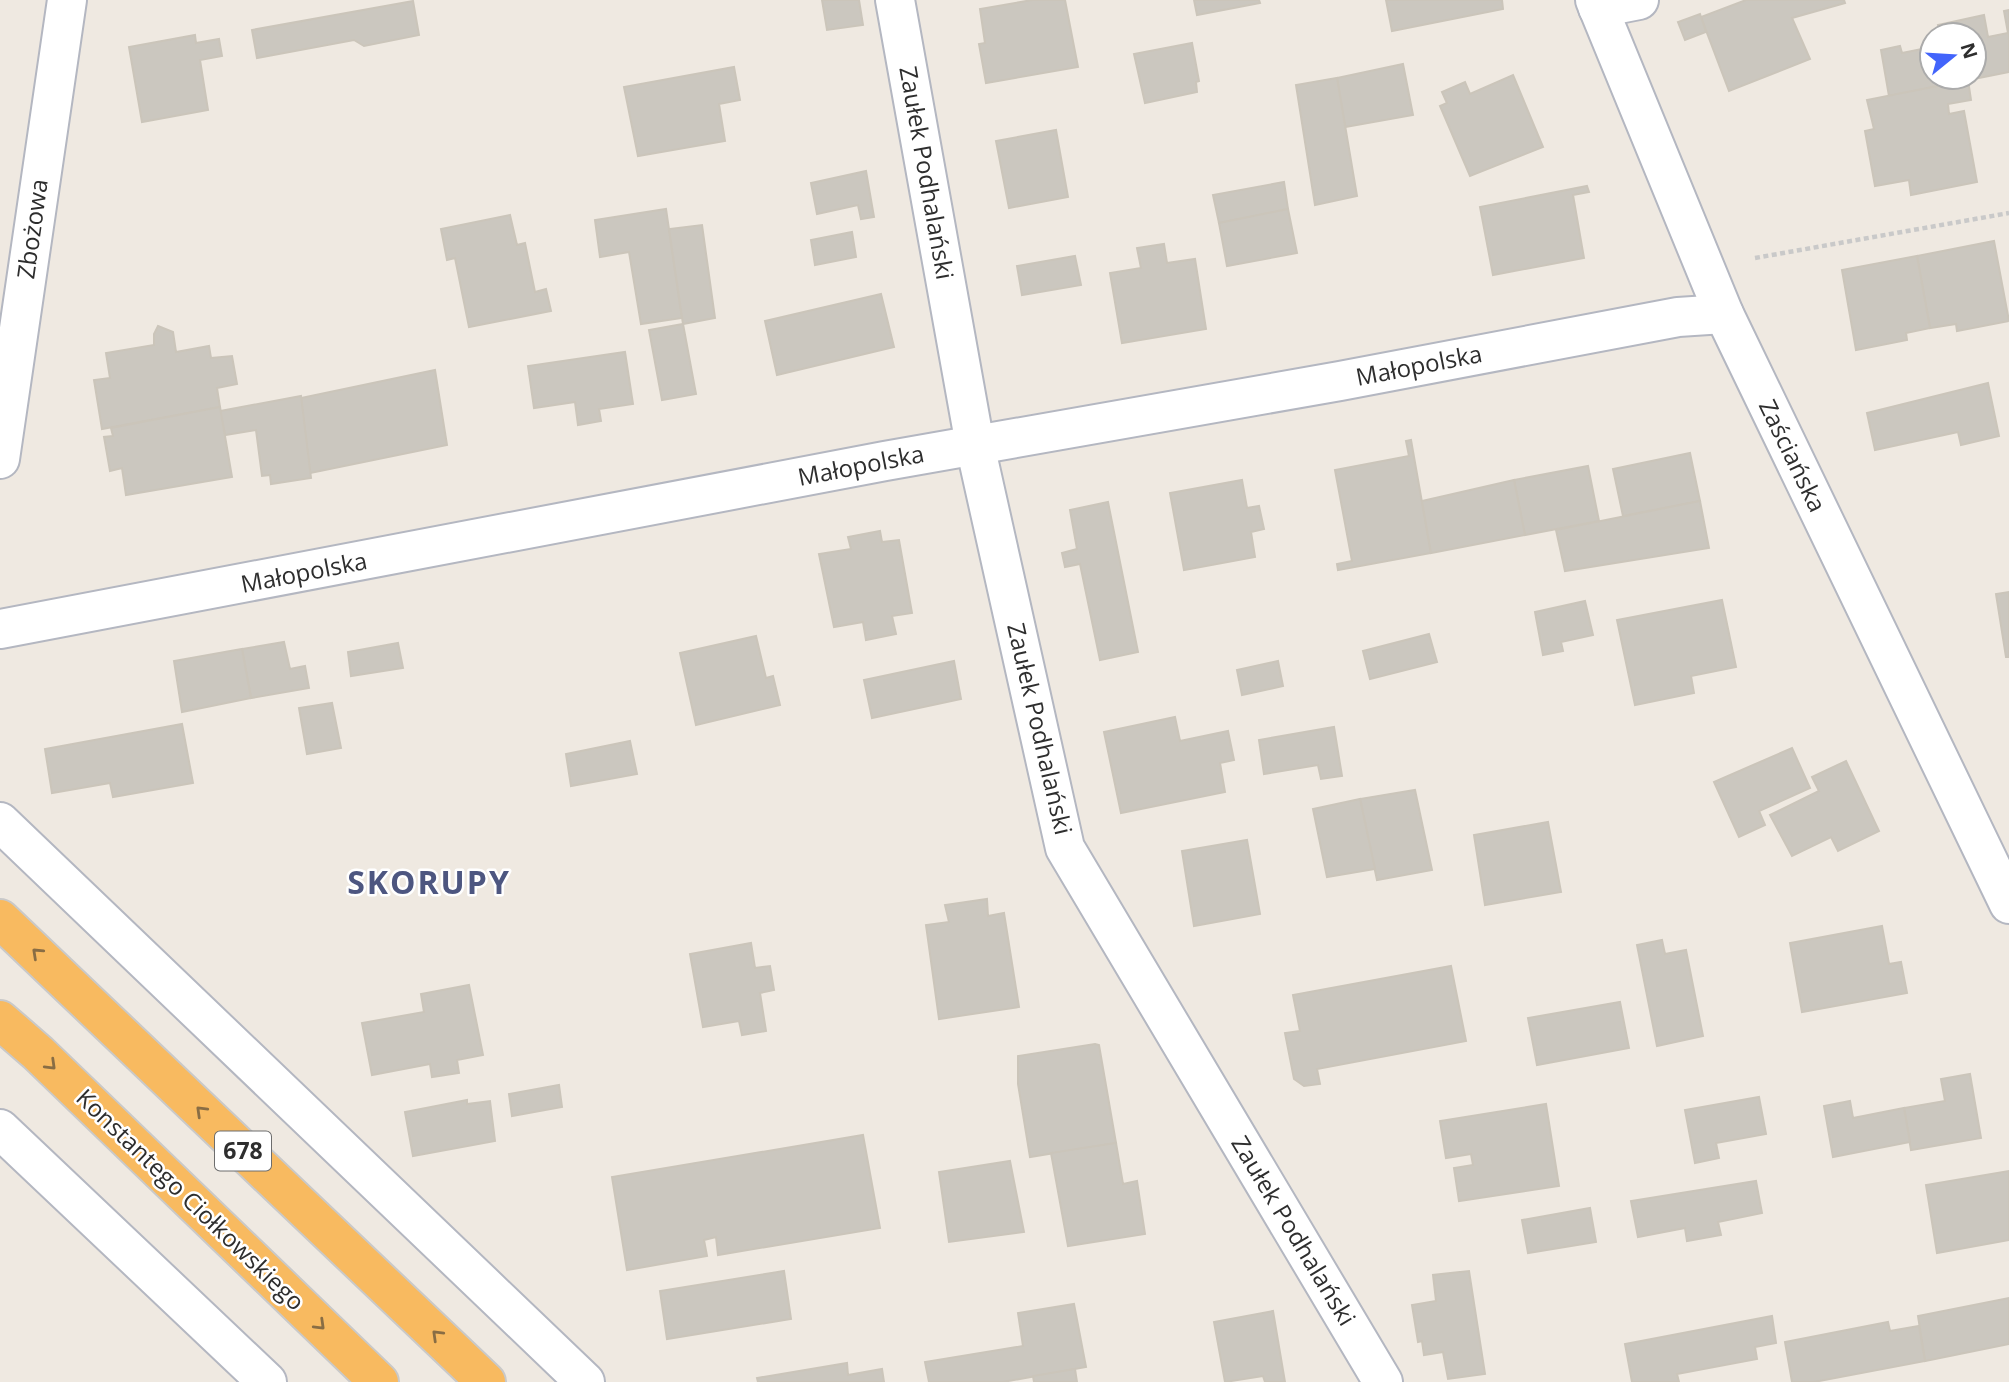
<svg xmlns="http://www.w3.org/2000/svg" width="2009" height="1382" font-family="'Open Sans',sans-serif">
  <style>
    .building { fill: #cbc7bf; stroke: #cbc5ba; stroke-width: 2 }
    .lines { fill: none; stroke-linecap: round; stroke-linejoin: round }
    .minor-casing { stroke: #b4b7c1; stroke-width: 42 }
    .trunk-casing { stroke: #c9c9c9; stroke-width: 42 }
    .path { stroke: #c9c9c9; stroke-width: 4.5; stroke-dasharray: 5 3.5; stroke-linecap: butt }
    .minor { stroke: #fff; stroke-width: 38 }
    .trunk { stroke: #f8ba60; stroke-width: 38 }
    .oneway { stroke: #896d44 }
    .labels { text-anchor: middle; stroke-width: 5; stroke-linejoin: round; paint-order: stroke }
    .shield { fill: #fff; stroke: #6d6d6d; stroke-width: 2 }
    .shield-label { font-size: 23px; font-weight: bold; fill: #2e2e2e }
    .street-label { font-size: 24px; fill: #2e2e2e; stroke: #fff }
    .district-label { font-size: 32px; font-weight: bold; letter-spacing: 2px; fill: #4d5680; stroke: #fff }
  </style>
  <rect width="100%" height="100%" fill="#efe9e1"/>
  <g class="building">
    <polygon points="822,0 859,0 863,25 827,30"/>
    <polygon points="1032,0 1065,0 1078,67 986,83 979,44 985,43 980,9"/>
    <polygon points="1194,0 1259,0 1260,3 1197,15"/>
    <polygon points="1386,0 1502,0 1503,9 1392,31"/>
    <polygon points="1746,0 1844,0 1845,3 1792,18 1810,59 1729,91 1701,17"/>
    <polygon points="413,1 419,35 364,46 354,40 257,58 252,30"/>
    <polygon points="2009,10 2009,72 1889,96 1881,50 1900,46 1902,53 1932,47 1932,77 1974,77 1974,35 1940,35 1938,25 1984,15 1988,37 2008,33 2004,11"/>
    <polygon points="1700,14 1706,32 1685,40 1678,22"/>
    <polygon points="195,35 196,43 219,39 222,56 200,60 208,110 142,122 129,47"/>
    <polygon points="1192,43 1199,81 1196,82 1197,92 1145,103 1134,54"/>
    <polygon points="1403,64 1413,115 1345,127 1337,78"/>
    <polygon points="734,67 740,100 719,104 725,141 638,156 624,87"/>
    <polygon points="1513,75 1543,147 1470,176 1440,106 1447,103 1442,92 1465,82 1470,94"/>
    <polygon points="1337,78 1357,196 1315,205 1296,85"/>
    <polygon points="1968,80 1971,100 1948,104 1949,114 1964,111 1977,182 1911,195 1909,180 1875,186 1865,131 1874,129 1867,100"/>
    <polygon points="1056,130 1068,197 1009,208 996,141"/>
    <polygon points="866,171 874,217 861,219 858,205 817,214 811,183"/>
    <polygon points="1284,182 1288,209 1219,223 1213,195"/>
    <polygon points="1587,186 1589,192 1573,195 1584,258 1493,275 1480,207"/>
    <polygon points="666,209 682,318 641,324 629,252 600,257 595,220"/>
    <polygon points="1288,209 1297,253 1227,266 1219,223"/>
    <polygon points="510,215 517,245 525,243 535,292 546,289 551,311 469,327 455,258 447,260 441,229"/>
    <polygon points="702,225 715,318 683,324 669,229"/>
    <polygon points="852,232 856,257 815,265 811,240"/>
    <polygon points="1994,241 2009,321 1957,331 1956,324 1930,328 1917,256"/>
    <polygon points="1164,244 1167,263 1195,259 1206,329 1122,343 1110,273 1141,268 1137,248"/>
    <polygon points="1075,256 1081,285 1022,295 1017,266"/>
    <polygon points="1917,256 1930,328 1906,333 1907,340 1856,350 1842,270"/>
    <polygon points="881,294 894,347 777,375 765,321"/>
    <polygon points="683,324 696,394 662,400 649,330"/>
    <polygon points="158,326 173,332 176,352 209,346 211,358 232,356 237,384 217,388 220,407 102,429 94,380 110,378 106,353 154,345 154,334"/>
    <polygon points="625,352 633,404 599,409 601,421 578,425 575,402 534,408 528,366"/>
    <polygon points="435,370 447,445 310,473 301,398"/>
    <polygon points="1988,383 1999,436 1961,445 1958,432 1875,450 1867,413"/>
    <polygon points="301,396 311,478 271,484 270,475 262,476 256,430 225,435 220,411"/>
    <polygon points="220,407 232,477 126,495 122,468 110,471 104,437 113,436 111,428"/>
    <polygon points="1411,440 1431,553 1338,570 1337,564 1352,561 1335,470 1409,456 1406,441"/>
    <polygon points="1690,453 1700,501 1623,516 1613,469"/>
    <polygon points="1588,466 1599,521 1525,535 1514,480"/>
    <polygon points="1242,480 1247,508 1259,506 1264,529 1251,532 1255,557 1184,570 1170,493"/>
    <polygon points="1514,480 1525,535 1431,553 1422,501"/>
    <polygon points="1700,501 1709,548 1565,571 1556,530"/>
    <polygon points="1108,502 1138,652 1100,660 1080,564 1065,567 1062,553 1077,549 1070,510"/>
    <polygon points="880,531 882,542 899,540 912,613 892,616 896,634 866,640 863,622 834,627 819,554 851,549 848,537"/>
    <polygon points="2009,592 2009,657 2006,657 1996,594"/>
    <polygon points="1722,600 1736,667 1691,676 1694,693 1635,705 1617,620"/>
    <polygon points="1585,601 1593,635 1561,642 1563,651 1543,655 1535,612"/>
    <polygon points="1429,634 1437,662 1370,679 1363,651"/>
    <polygon points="756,636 766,678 773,676 780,705 696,725 680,653"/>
    <polygon points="284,642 290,669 305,666 309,688 251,698 242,649"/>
    <polygon points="398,643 403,668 351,676 348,652"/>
    <polygon points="242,649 251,698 182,712 174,661"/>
    <polygon points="954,661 961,699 872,718 864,680"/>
    <polygon points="1278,661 1283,686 1242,695 1237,670"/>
    <polygon points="332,703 341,748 307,754 299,708"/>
    <polygon points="1175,717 1180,741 1228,731 1234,760 1220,763 1225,792 1121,813 1104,732"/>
    <polygon points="182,724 193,783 113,797 110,783 52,793 45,749"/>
    <polygon points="1334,727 1342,776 1321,779 1318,765 1264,774 1259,740"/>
    <polygon points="630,741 637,774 571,786 566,754"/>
    <polygon points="1792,748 1810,788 1759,811 1765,825 1739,837 1714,782"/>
    <polygon points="1846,761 1879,831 1838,851 1831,837 1792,856 1770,815 1819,791 1812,777"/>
    <polygon points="1415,790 1432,870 1377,880 1360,799"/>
    <polygon points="1360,799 1375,869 1327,877 1313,809"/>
    <polygon points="1548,822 1561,892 1485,905 1474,835"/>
    <polygon points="1247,840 1260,914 1194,926 1182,851"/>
    <polygon points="987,899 988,916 1004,913 1019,1007 939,1019 926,925 949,922 945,905"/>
    <polygon points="1882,926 1889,964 1901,962 1907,993 1802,1012 1790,943"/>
    <polygon points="1662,940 1665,954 1686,950 1703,1036 1657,1046 1637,945"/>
    <polygon points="751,943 755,968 770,966 774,990 760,993 766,1031 742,1035 739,1021 703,1027 690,954"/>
    <polygon points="1451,966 1466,1041 1317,1069 1320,1084 1304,1086 1294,1079 1285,1033 1300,1031 1293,995"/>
    <polygon points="469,985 483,1055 457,1060 459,1073 432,1077 430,1064 372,1075 362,1023 424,1012 421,994"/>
    <polygon points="1620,1002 1629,1048 1537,1065 1528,1018"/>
    <polygon points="1095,1044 1099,1045 1116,1143 1030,1157 1018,1084 1018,1056"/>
    <polygon points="1970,1074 1981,1138 1911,1150 1904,1108 1945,1101 1941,1079"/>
    <polygon points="559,1085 562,1107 512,1116 509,1094"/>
    <polygon points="1759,1097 1766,1134 1716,1143 1719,1158 1695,1163 1685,1110"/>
    <polygon points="467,1100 467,1104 490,1101 495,1141 413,1156 405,1112"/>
    <polygon points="1850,1101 1853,1118 1904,1108 1910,1142 1833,1157 1824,1106"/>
    <polygon points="1546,1104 1559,1186 1459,1201 1454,1168 1473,1165 1471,1154 1446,1158 1440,1121"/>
    <polygon points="863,1135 880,1228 718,1255 716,1237 704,1240 707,1256 627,1270 612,1177"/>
    <polygon points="1116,1143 1123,1184 1137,1181 1145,1234 1068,1246 1051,1153"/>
    <polygon points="1010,1161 1024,1232 949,1242 939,1172"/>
    <polygon points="2009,1171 2009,1240 1937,1253 1926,1185"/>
    <polygon points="1756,1181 1762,1213 1718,1222 1721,1235 1687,1241 1685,1228 1638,1237 1631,1201"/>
    <polygon points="1590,1208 1596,1242 1528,1253 1522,1220"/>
    <polygon points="784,1271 791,1319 667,1339 660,1291"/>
    <polygon points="1469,1271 1485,1374 1448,1379 1443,1352 1424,1355 1422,1341 1418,1342 1412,1305 1436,1301 1433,1275"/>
    <polygon points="2009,1298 2009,1344 1925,1361 1918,1316"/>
    <polygon points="1074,1304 1086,1367 1003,1382 929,1382 925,1362 1023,1346 1018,1313"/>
    <polygon points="1273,1311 1285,1382 1265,1382 1263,1376 1225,1382 1214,1322"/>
    <polygon points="1772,1316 1776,1343 1755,1347 1757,1359 1677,1374 1679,1382 1632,1382 1625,1344"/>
    <polygon points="1888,1322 1890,1331 1919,1326 1925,1361 1814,1382 1792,1382 1785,1342"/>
    <polygon points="847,1363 848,1375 882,1369 884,1382 758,1382 757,1378"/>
    <polygon points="1075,1369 1077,1382 1034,1382 1033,1376"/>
  </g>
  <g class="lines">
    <defs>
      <g id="minor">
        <polyline points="895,0 975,445 1065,848 1383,1382"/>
        <polyline points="1595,0 1724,314 2009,904"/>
        <polyline points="1598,8 1639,0"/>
        <polyline points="0,459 67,0"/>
        <polyline points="0,629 885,461 1340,381 1678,317 1724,314"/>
        <polyline points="0,822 585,1382"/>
        <polyline points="0,1129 267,1382"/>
      </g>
      <g id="trunk">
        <polyline points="0,919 486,1382"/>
        <polyline points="0,1020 38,1053 379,1382"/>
      </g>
    </defs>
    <use href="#minor" class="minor-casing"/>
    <use href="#trunk" class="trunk-casing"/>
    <polyline class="path" points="1755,258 2009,213"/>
    <use href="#minor" class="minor"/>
    <use href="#trunk" class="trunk"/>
  </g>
  <defs><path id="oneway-chevron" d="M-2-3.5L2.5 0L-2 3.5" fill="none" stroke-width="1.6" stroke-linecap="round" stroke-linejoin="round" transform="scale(1.75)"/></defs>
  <g class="oneway">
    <use href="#oneway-chevron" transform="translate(37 953) rotate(-137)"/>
    <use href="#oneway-chevron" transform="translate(51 1065) rotate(44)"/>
    <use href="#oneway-chevron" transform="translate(201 1111) rotate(-136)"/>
    <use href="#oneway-chevron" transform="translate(320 1325) rotate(44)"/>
    <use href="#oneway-chevron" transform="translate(437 1335) rotate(-136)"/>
  </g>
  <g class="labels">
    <rect class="shield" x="215" y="1131.5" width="56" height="39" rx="5"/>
    <g class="shield-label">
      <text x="243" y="1159">678</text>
    </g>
    <g class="street-label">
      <text transform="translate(926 173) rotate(80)" y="8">Zaułek Podhalański</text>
      <text transform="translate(33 229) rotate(-82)" y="8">Zbożowa</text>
      <text transform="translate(1419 366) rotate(-11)" y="8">Małopolska</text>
      <text transform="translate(1792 456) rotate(64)" y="8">Zaściańska</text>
      <text transform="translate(861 466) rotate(-11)" y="8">Małopolska</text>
      <text transform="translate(304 573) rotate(-11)" y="8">Małopolska</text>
      <text transform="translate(1039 729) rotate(77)" y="8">Zaułek Podhalański</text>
      <text transform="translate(190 1200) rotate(44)" y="8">Konstantego Ciołkowskiego</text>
      <text transform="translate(1293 1231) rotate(59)" y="8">Zaułek Podhalański</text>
    </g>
    <g class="district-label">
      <text x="429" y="894">SKORUPY</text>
    </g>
  </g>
  <g transform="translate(1953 56) rotate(72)"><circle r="33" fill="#ffffff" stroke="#ababab" stroke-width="2"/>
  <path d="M0-5L12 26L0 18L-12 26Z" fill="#4264fb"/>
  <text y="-10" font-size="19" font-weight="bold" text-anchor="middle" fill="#2e2e2e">N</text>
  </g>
</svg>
